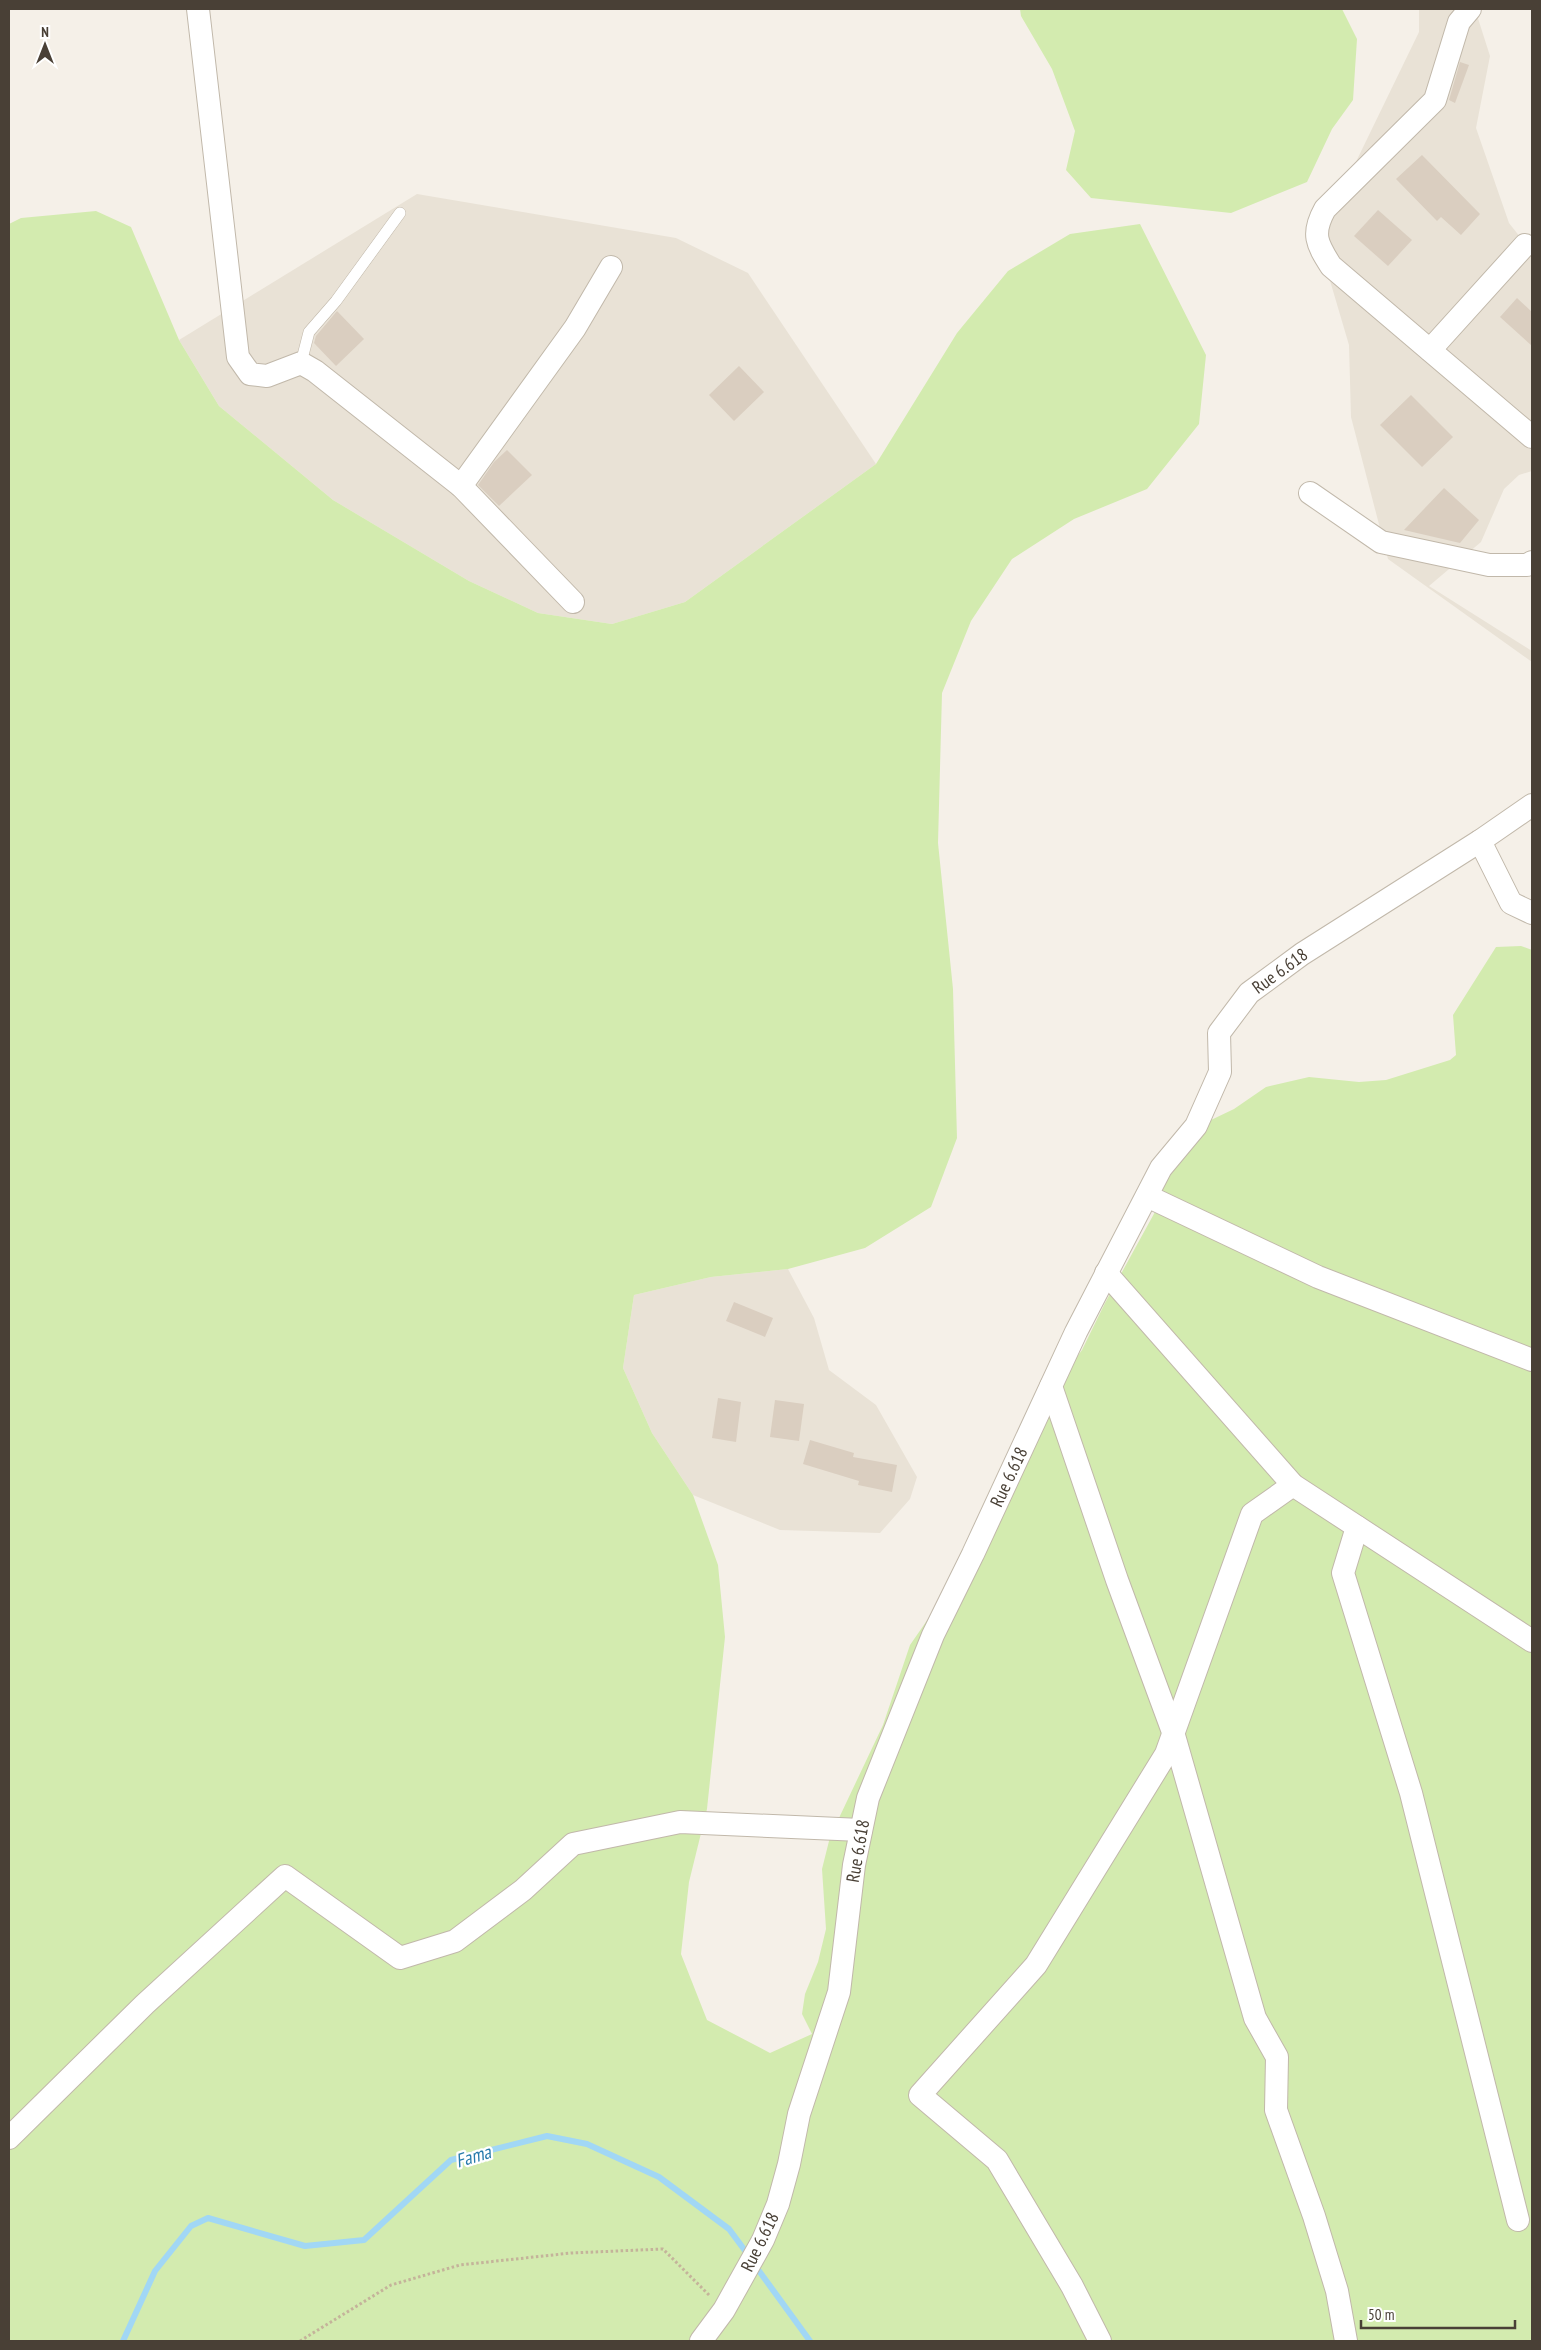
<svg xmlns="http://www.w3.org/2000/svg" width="1541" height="2350" font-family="'PT Sans Narrow',sans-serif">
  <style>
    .residential { fill: #e9e2d6 }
    .green { fill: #d3ebaf }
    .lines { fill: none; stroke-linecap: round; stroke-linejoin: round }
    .stream { stroke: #a1d7f5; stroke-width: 6 }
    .building { fill: #dacec0 }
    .service-casing { stroke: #c1b8aa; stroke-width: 12 }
    .minor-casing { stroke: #c1b8aa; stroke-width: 24 }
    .path { stroke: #c4b39a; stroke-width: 3; stroke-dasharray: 2.5 2.5; stroke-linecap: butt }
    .service { stroke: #fff; stroke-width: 11 }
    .minor { stroke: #fff; stroke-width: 22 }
    .labels { text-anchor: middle; stroke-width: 4.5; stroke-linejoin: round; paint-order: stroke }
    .street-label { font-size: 18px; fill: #494036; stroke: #fff }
    .water-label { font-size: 19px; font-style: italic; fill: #267aab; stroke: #fff }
  </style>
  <rect width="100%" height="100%" fill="#f5f0e8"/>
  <g class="residential">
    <polygon points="1419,9 1475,9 1490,56 1476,128 1509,223 1532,252 1532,471 1519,475 1504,489 1481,542 1429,586 1532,651 1532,662 1388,559 1351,417 1349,345 1318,240 1419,32"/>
    <polygon points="417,194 676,238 748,273 876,464 685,602 612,624 538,613 469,581 333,500 219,406 179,340"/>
    <polygon points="788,1269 814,1318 829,1370 876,1405 917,1477 910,1499 880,1533 780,1530 693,1495 652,1433 623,1368 634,1295 711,1277"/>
  </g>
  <g class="green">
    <polygon points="1020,9 1342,9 1357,39 1353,100 1332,129 1307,182 1231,213 1091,198 1066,170 1075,131 1052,69 1021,16"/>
    <polygon points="96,211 131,227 179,340 219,406 333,500 469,581 538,613 612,624 685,602 876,464 957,333 1008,271 1070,234 1140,224 1206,355 1199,424 1147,489 1074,519 1012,559 971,621 942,693 938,843 953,989 957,1138 931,1207 865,1248 788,1269 711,1277 634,1295 623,1368 652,1433 693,1495 718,1565 725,1637 707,1809 689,1882 681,1954 707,2020 770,2053 812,2034 802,2014 805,1994 818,1962 826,1929 822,1869 830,1837 883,1725 910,1645 946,1593 1070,1366 1082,1350 1105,1303 1161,1201 1163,1185 1178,1150 1211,1120 1234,1109 1266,1087 1309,1077 1359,1082 1386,1080 1450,1060 1456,1055 1453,1015 1496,947 1521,946 1532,950 1532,2341 9,2341 9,224 21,218"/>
  </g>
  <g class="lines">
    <g class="stream">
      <polyline points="754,2264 810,2341"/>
      <polyline points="123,2341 155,2271 191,2226 208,2218 305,2246 364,2240 451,2160 547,2136 587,2144 659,2177 729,2229 749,2256"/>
    </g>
  </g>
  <g class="building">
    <polygon points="1460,62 1469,65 1455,103 1449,100"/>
    <polygon points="1422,155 1480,214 1461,235 1441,217 1437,221 1396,179"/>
    <polygon points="1378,210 1412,240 1388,266 1354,236"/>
    <polygon points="1517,298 1532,312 1532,346 1500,317"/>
    <polygon points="337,311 364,339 336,366 314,343 316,336"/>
    <polygon points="739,366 764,392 734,421 709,395"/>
    <polygon points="1411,395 1453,437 1422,467 1380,425"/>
    <polygon points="507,450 532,475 499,506 478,485 494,462"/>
    <polygon points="1444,488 1479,520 1460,543 1404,530"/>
    <polygon points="734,1302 773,1318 765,1337 726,1321"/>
    <polygon points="718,1398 741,1402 736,1442 712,1438"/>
    <polygon points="775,1400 804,1404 799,1441 770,1437"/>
    <polygon points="810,1440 854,1453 853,1457 897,1465 892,1492 858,1485 859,1481 803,1464"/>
  </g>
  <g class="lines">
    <defs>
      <polyline id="service" points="301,363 309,332 336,301 400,213"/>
      <g id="minor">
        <polyline points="198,9 238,357 250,374 267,376 301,363 315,371 461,486 573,602"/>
        <path d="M 1470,9 L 1459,22 L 1435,100 L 1325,209 C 1311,234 1317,244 1331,266 L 1532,437"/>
        <polyline points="1430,350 1525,245"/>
        <polyline points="461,486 575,328 611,267"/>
        <polyline points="1310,493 1381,542 1489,565 1527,565 1532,562"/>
        <polyline points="1480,841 1511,903 1532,913"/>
        <polyline points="1147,1196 1318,1277 1532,1360"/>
        <polyline points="1106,1273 1293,1485 1532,1641"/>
        <polyline points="1051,1386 1117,1580 1173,1732 1255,2018 1277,2057 1276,2110 1314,2216 1337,2291 1346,2341"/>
        <polyline points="1357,1527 1343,1573 1411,1793 1518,2220"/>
        <polyline points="9,2138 145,2004 285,1876 400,1958 455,1941 523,1890 573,1844 680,1822 861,1830"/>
        <polyline points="701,2341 724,2310 763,2240 778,2204 789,2164 799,2114 839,1992 854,1865 868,1798 933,1635 973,1554 1076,1332 1161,1168 1196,1126 1220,1072 1219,1033 1249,993 1302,954 1480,841 1532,805"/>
        <polyline points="1100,2341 1072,2286 997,2160 920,2095 1036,1965 1166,1754 1252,1514 1293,1485"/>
      </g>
    </defs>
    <use href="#service" class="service-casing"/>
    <use href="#minor" class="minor-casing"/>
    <polyline class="path" points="300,2341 391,2285 460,2265 571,2253 663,2249 710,2296"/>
    <use href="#service" class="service"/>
    <use href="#minor" class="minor"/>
  </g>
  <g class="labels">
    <g class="street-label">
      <text transform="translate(1280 971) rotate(-36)" y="6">Rue 6.618</text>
      <text transform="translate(1009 1477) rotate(-65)" y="6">Rue 6.618</text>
      <text transform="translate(858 1851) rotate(-80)" y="6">Rue 6.618</text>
      <text transform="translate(760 2242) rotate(-64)" y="6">Rue 6.618</text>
    </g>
    <g class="water-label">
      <text transform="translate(473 2156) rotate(-17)" y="7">Fama</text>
    </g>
  </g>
  <rect width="1541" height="2350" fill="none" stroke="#494036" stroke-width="20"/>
  <g transform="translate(45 45)" stroke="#ffffff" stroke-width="4" paint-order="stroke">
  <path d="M0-4L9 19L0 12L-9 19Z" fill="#494036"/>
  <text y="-8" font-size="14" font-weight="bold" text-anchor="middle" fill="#494036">N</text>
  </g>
  <path d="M1361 2320v8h154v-8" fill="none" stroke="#494036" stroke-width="2.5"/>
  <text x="1368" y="2320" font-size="15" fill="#494036" stroke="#ffffff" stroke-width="4" paint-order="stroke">50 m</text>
</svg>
